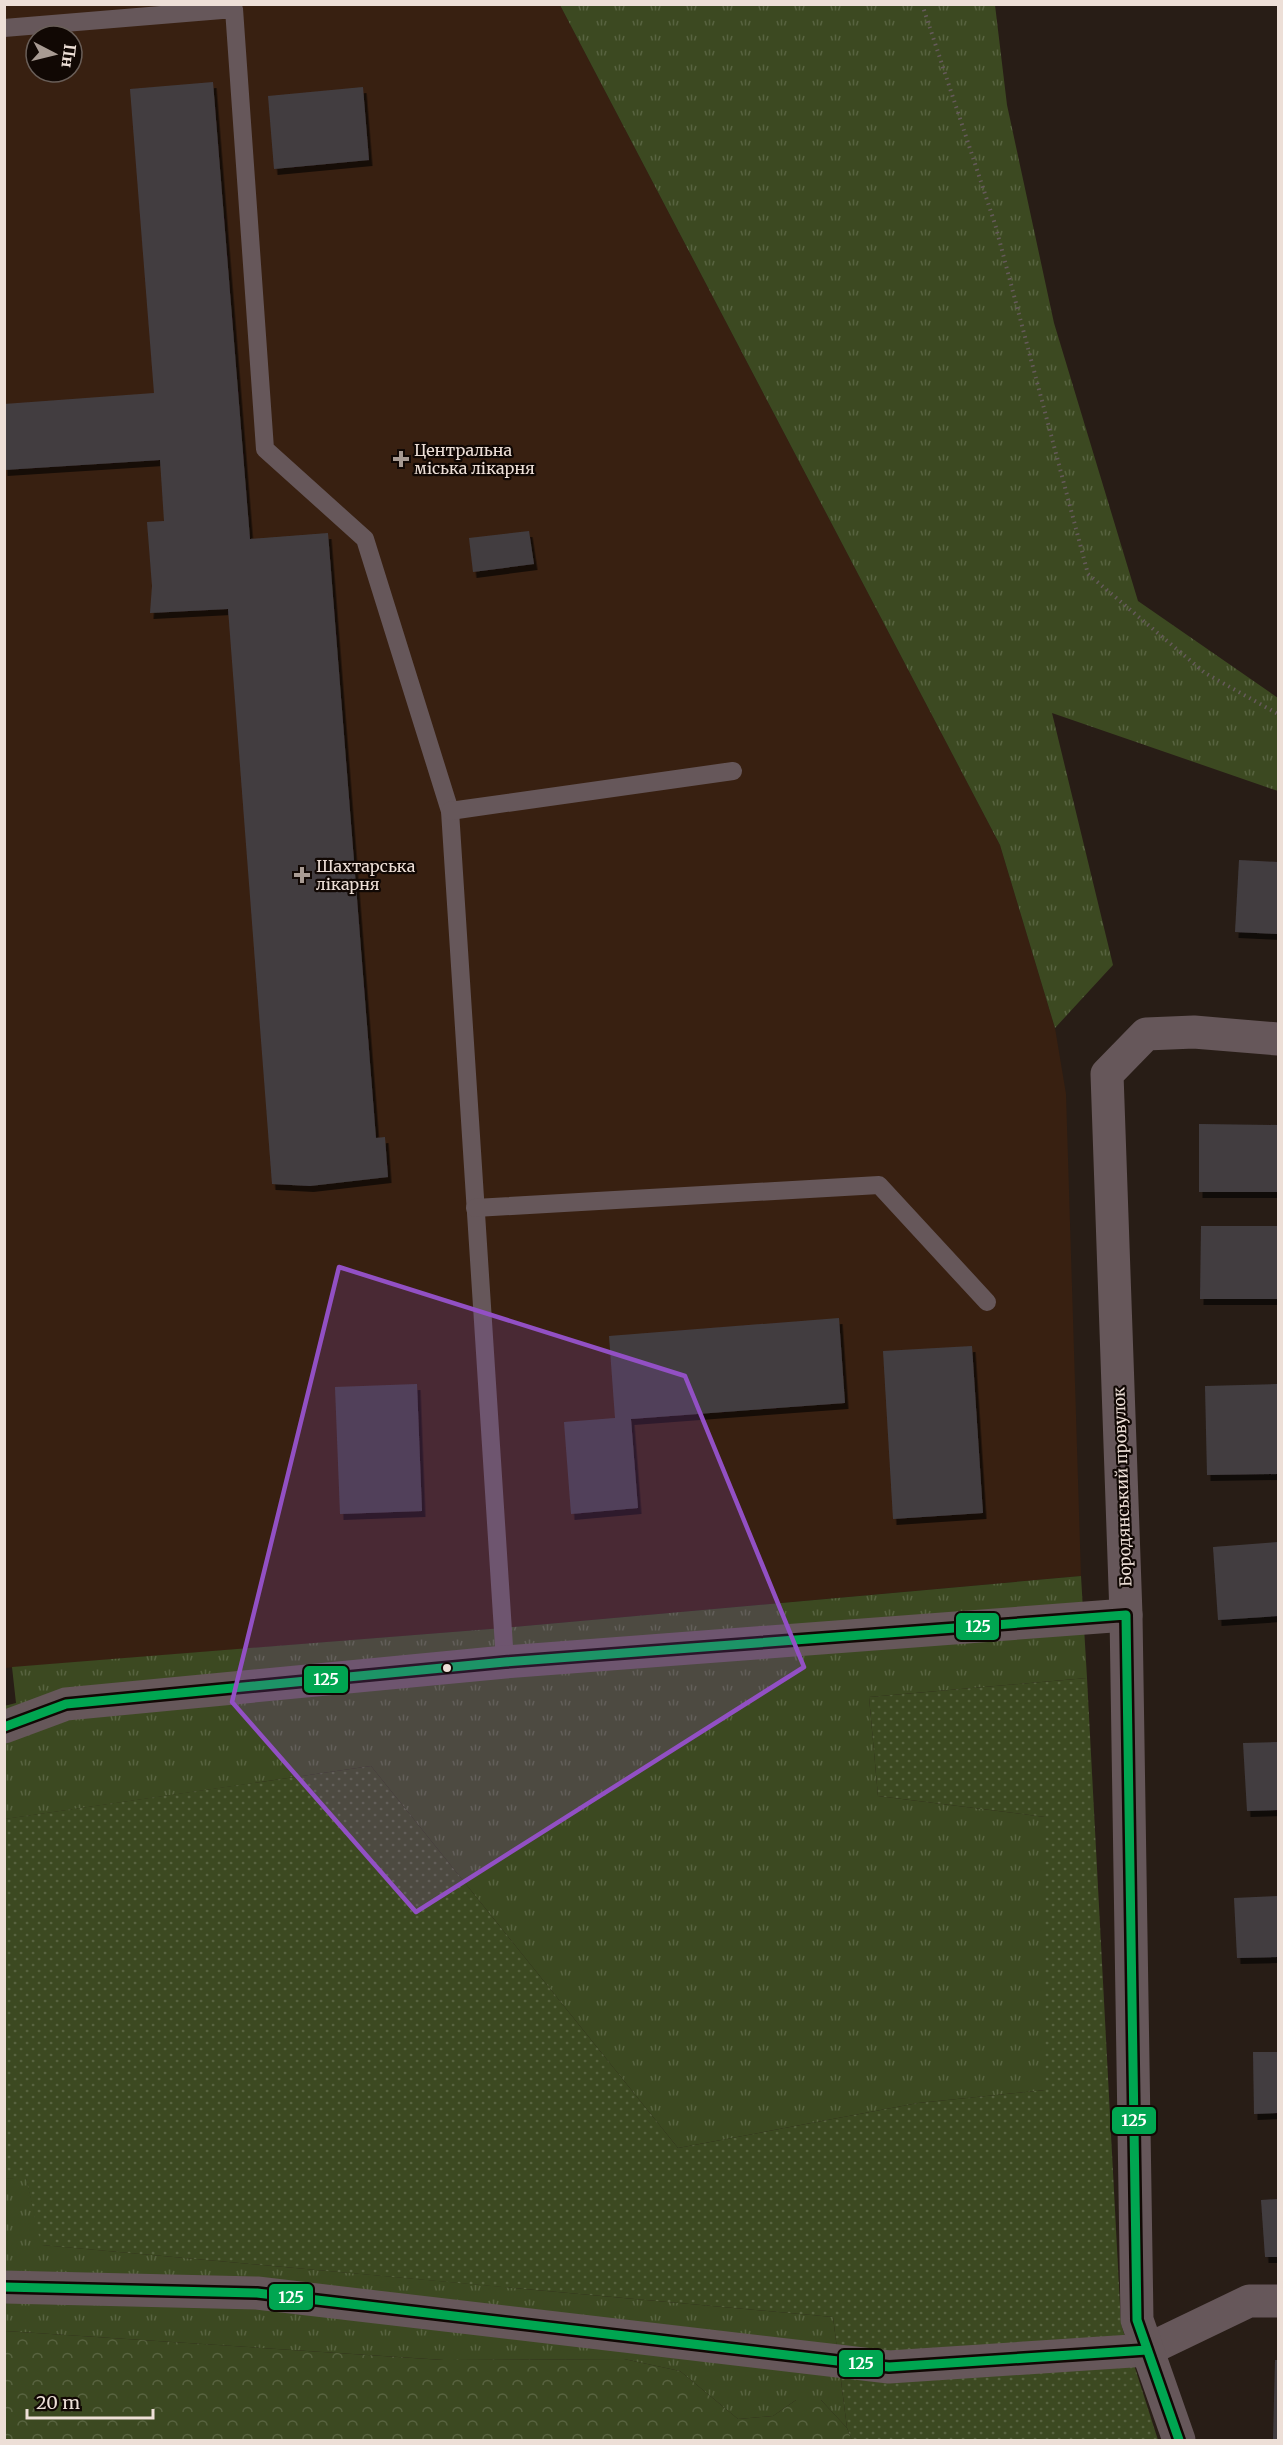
<svg xmlns="http://www.w3.org/2000/svg" width="1283" height="2445" font-family="Merriweather,serif">
  <style>
    .built { fill: #382011; fill-rule: evenodd }
    .grass { fill: url(#grass-tufts) }
    .forest { fill: url(#forest-crowns) }
    .park { fill: url(#park-dots) }
    .building { fill: #423d41; filter: url(#shadow) }
    .lines { fill: none; stroke-linecap: round; stroke-linejoin: round }
    .path { stroke: #655a5a; stroke-width: 4; stroke-dasharray: 1.5 4.5; stroke-linecap: butt }
    .service { stroke: #66575a; stroke-width: 18 }
    .minor { stroke: #66575a; stroke-width: 33 }
    .bus-1-casing { stroke: #110804; stroke-width: 14 }
    .bus-1 { stroke: #00a651; stroke-width: 9 }
    .marked { fill: #9250c4; fill-opacity: 0.2; stroke: #9250c4; stroke-width: 4.5; stroke-linejoin: round }
    .poi-dot { fill: #a89b93; stroke: #110804; stroke-width: 2 }
    .bus-dot { fill: #eddfd7; stroke: #110804; stroke-width: 2 }
    .labels { text-anchor: middle; stroke-width: 4.5; stroke-linejoin: round; paint-order: stroke }
    .poi-label { font-size: 16px; fill: #eddfd7; stroke: #110804; text-anchor: start }
    .street-label { font-size: 16px; fill: #eddfd7; stroke: #110804 }
    .line-badge { stroke: #110804; stroke-width: 2 }
    .badge-label { font-size: 16px; text-anchor: middle; font-weight: bold; fill: #fff }
  </style>
  <defs>
    <pattern id="grass-tufts" width="24" height="20" patternUnits="userSpaceOnUse" patternTransform="scale(1.5)"><rect width="24" height="20" fill="#3c4921"/><path d="M3 7l-1-3M5 7V3M7 7l1-3M15 17l-1-3M17 17v-4M19 17l1-3" fill="none" stroke="#586340"/></pattern>
    <pattern id="forest-crowns" width="20" height="18" patternUnits="userSpaceOnUse" patternTransform="scale(1.5)"><rect width="20" height="18" fill="#3c4921"/><path d="M2 6a3 3 0 1 1 6 0M12 15a3 3 0 1 1 6 0" fill="none" stroke="#586340"/></pattern>
    <pattern id="park-dots" width="8" height="8" patternUnits="userSpaceOnUse" patternTransform="scale(1.5)"><rect width="8" height="8" fill="#3c4921"/><path d="M2 2h.1M6 6h.1" fill="none" stroke="#586340" stroke-width="1.8" stroke-linecap="round"/></pattern>
    <filter id="shadow"><feDropShadow dx="3.5" dy="6" stdDeviation="0" flood-color="#0009"/></filter>
  </defs>
  <rect width="100%" height="100%" fill="#281d16"/>
  <path class="built" d="M 5,5 L 560,5 L 1000,845 L 1055,1028 L 1066,1094 L 1081,1576 L 503,1628 L 5,1668 ZM 36,36 L 72,36 L 72,72 L 36,72 Z"/>
  <g class="grass">
    <polygon points="560,5 995,5 1007,105 1054,323 1138,601 1278,698 1278,791 1052,713 1113,965 1055,1028 1000,845"/>
    <polygon points="1081,1576 1087,1678 869,1697 878,1796 1045,1817 1045,2090 918,2103 678,2148 371,1766 5,1819 4,1706 16,1703 12,1667 503,1628"/>
    <polygon points="26,2177 42,2245 833,2317 847,2428 821,2400 796,2400 773,2416 738,2419 680,2371 624,2359 444,2360 5,2331 4,2179"/>
  </g>
  <polygon class="forest" points="5,2331 443,2360 624,2359 680,2371 738,2419 773,2416 796,2400 821,2400 847,2428 852,2440 5,2440"/>
  <polygon class="park" points="1087,1678 1121,2324 1158,2440 852,2440 847,2428 833,2317 41,2245 26,2178 5,2179 4,1819 371,1766 678,2148 918,2103 1045,2090 1045,1817 878,1796 869,1697"/>
  <g class="building">
    <polygon points="213,82 250,539 328,533 376,1138 385,1137 388,1177 310,1186 272,1184 228,609 150,613 152,586 147,522 164,521 160,460 4,470 4,404 154,393 130,89"/>
    <polygon points="363,87 369,160 274,169 268,96"/>
    <polygon points="529,531 534,564 473,572 469,538"/>
    <polygon points="1239,860 1278,862 1278,934 1235,932"/>
    <polygon points="1199,1124 1278,1125 1278,1192 1199,1192"/>
    <polygon points="1201,1226 1278,1226 1278,1299 1200,1299"/>
    <polygon points="839,1318 845,1403 631,1419 638,1508 571,1514 564,1422 615,1418 609,1336"/>
    <polygon points="972,1346 983,1513 893,1519 883,1351"/>
    <polygon points="417,1384 422,1511 340,1514 335,1387"/>
    <polygon points="1278,1384 1278,1474 1207,1475 1205,1386"/>
    <polygon points="1278,1542 1278,1616 1218,1620 1213,1547"/>
    <polygon points="1278,1742 1278,1810 1247,1811 1243,1743"/>
    <polygon points="1278,1896 1278,1957 1237,1958 1234,1898"/>
    <polygon points="1253,2052 1278,2052 1278,2113 1254,2114"/>
    <polygon points="1278,2199 1278,2257 1265,2257 1261,2200"/>
    <polygon points="1275,2360 1278,2360 1278,2440 1273,2440"/>
  </g>
  <g class="lines">
    <polyline class="path" points="922,4 995,224 1088,574 1205,673 1278,714"/>
    <g class="service">
      <polyline points="4,28 234,9 265,449 365,539 450,811 505,1662"/>
      <polyline points="450,811 733,771"/>
      <polyline points="475,1208 879,1185 987,1302"/>
    </g>
    <g class="minor">
      <polyline points="4,1727 66,1704 505,1662 1126,1615"/>
      <polyline points="4,2287 257,2293 889,2367 1147,2350 1249,2301 1278,2301"/>
      <polyline points="1179,2440 1137,2320 1126,1615 1107,1074 1146,1034 1194,1032 1278,1039"/>
    </g>
    <defs>
      <g id="bus-1">
        <polyline points="4,1727 66,1704 505,1662 1126,1615 1137,2320 1179,2440"/>
        <polyline points="4,2287 257,2293 889,2367 1147,2350"/>
      </g>
    </defs>
    <use href="#bus-1" class="bus-1-casing"/>
    <use href="#bus-1" class="bus-1"/>
  </g>
  <path class="marked" d="M 339,1267 L 685,1376 L 804,1667 L 416,1912 L 232,1702 Z"/>
  <g class="poi-dot">
    <path d="M398 450h6v6h6v6h-6v6h-6v-6h-6v-6h6z"/>
    <path d="M299 866h6v6h6v6h-6v6h-6v-6h-6v-6h6z"/>
  </g>
  <circle class="bus-dot" cx="447" cy="1668" r="5"/>
  <g class="labels">
    <g class="poi-label">
      <text x="414" y="456">Центральна<tspan x="414" dy="18">міська лікарня</tspan></text>
      <text x="316" y="872">Шахтарська<tspan x="316" dy="18">лікарня</tspan></text>
    </g>
    <g class="street-label">
      <text transform="translate(1122 1487) rotate(-92)" y="6">Бородянський провулок</text>
    </g>
  </g>
  <g class="line-badge">
    <rect x="955" y="1612" width="45" height="29" rx="6" fill="#00a651"/>
    <rect x="303" y="1665" width="46" height="29" rx="6" fill="#00a651"/>
    <rect x="1111" y="2106" width="46" height="29" rx="6" fill="#00a651"/>
    <rect x="268" y="2283" width="46" height="28" rx="6" fill="#00a651"/>
    <rect x="838" y="2349" width="46" height="29" rx="6" fill="#00a651"/>
  </g>
  <g class="badge-label">
    <text x="978" y="1632">125</text>
    <text x="326" y="1685">125</text>
    <text x="1134" y="2126">125</text>
    <text x="291" y="2303">125</text>
    <text x="861" y="2369">125</text>
  </g>
  <rect width="1283" height="2445" fill="none" stroke="#eddfd7" stroke-width="12"/>
  <g transform="translate(54 54) rotate(97)"><circle r="28" fill="#110804" stroke="#695e58" stroke-width="1.5"/>
  <path d="M0-4.5L10 22L0 15L-10 22Z" fill="#a89b93"/>
  <text y="-9" font-size="16" font-weight="bold" text-anchor="middle" fill="#eddfd7">Пн</text>
  </g>
  <path d="M27 2409v9h126v-9" fill="none" stroke="#eddfd7" stroke-width="3"/>
  <text x="36" y="2409" font-size="18" fill="#eddfd7" stroke="#110804" stroke-width="4.5" paint-order="stroke">20 m</text>
</svg>
